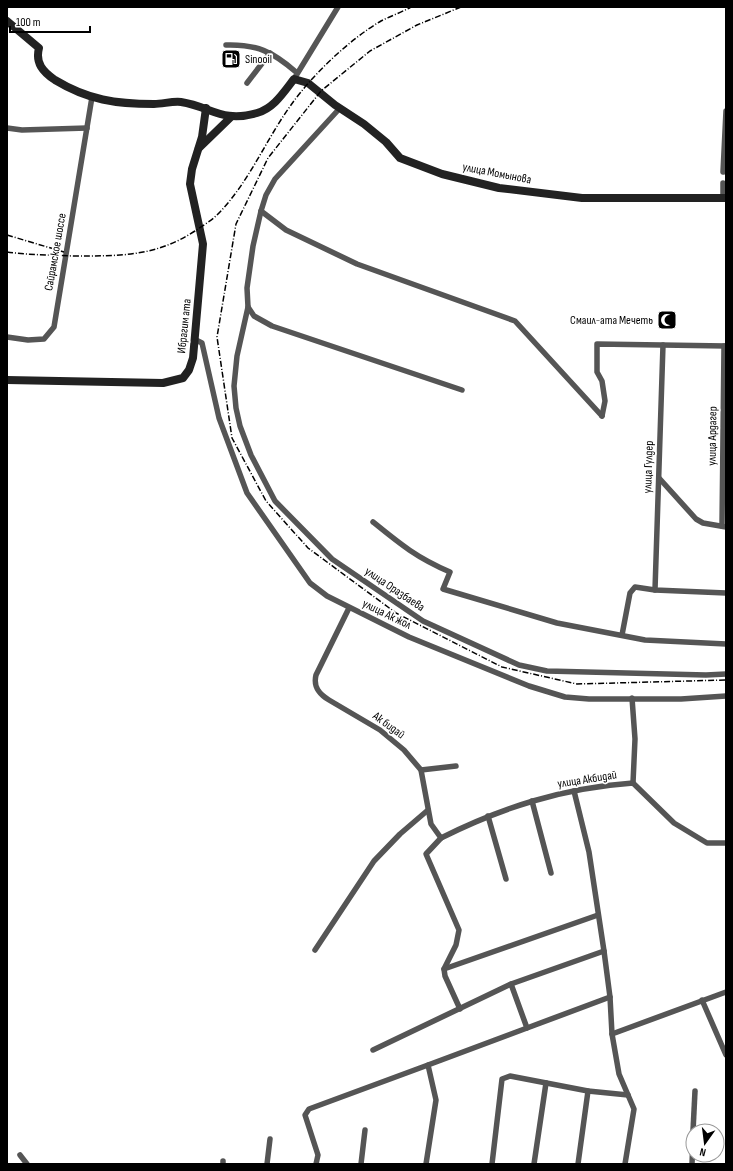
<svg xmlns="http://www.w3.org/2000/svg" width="733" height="1171" font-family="'Sofia Sans Condensed',sans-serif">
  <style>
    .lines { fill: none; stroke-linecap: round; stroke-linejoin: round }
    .street { stroke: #555; stroke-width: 5.5 }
    .secondary { stroke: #222; stroke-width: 8 }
    .rail { stroke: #000; stroke-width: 1.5; stroke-dasharray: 6 2 1 2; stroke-linecap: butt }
    .labels { text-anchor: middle; stroke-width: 3.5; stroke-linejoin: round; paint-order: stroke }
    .poi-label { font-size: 12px; fill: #000; stroke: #fff; text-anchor: start }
    .street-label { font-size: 12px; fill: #000; stroke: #fff }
  </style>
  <rect width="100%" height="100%" fill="#fff"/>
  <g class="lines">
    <g class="street">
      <path d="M 226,45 C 257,44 273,52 296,72"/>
      <polyline points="294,79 338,7"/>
      <polyline points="247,83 270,53"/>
      <polyline points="340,108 275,179 266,195 261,211 253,246 247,288 248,307 254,316 272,326 462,390"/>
      <polyline points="7,128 22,130 87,128"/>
      <polyline points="723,172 726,111"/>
      <polyline points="723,198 723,183"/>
      <polyline points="261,211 286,230 357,264 515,321 602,416"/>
      <polyline points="248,307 237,356 234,386 236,408 240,426 251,455 275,501 332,559 423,621 519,665 547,671 706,675 726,674"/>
      <polyline points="7,337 28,340 44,339 54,327 92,97"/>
      <polyline points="196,340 202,343 219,418 247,493 310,583 327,596 409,637 529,686 565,697 589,699 681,699 726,696"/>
      <polyline points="602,416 605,401 602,381 597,372 597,344 726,346"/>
      <polyline points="659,478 696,519 703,523 726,527"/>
      <path d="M 373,522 C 400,544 417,558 450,572 L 443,589 L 557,623 L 645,640 L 726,644"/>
      <polyline points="722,526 724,346"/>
      <polyline points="655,590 663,345"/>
      <path d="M 349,608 L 316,675 C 313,687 319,694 329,700 L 380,730 L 404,750 L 421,770 L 431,824 L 441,838 C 503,807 563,788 633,783 L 674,823 L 707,843 L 726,843"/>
      <polyline points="622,635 630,593 635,587 655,590 726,593"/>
      <polyline points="632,698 635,739 633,783"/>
      <polyline points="421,770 456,766"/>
      <polyline points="574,791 589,852 604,951 610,997 612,1034 619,1074 634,1109 625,1164"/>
      <polyline points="532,801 551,873"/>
      <polyline points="488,816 506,879"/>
      <polyline points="441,838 426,854 459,930 456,945 444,969 445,976 460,1009"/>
      <polyline points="315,950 374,861 400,834 428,810"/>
      <polyline points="444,969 598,915"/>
      <polyline points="702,1000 726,1055"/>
      <polyline points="527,1028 610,997"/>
      <polyline points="612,1034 726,992"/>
      <polyline points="373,1050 511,984 604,951"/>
      <polyline points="693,1131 695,1091"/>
      <polyline points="20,1155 27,1164"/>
      <polyline points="223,1164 223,1161"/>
      <polyline points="267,1164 270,1139"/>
      <polyline points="316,1164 318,1155 305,1115 309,1109 428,1065"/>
      <polyline points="361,1164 365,1130"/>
      <polyline points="426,1164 436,1100 428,1065 527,1028 511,984"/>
      <polyline points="492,1164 502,1079 510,1076 588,1091 628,1095"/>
      <polyline points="534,1164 546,1083"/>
      <polyline points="578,1164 588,1091"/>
      <polyline points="692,1164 693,1138"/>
    </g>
    <g class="secondary">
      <path d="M 7,21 L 39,48 C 35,63 43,72 55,80 C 88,100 116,104 154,104 C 163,104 172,101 181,102 C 212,107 222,123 257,113 C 274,108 283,93 294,79 L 308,83 L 335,105 L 364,124 L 386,142 L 400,158 L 442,174 L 499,188 L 582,198 L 726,198"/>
      <polyline points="199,148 231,117"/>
      <polyline points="7,380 163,383 183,378 189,370 193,358 203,244 190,184 192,169 202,137 206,108"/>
    </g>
    <g class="rail">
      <polyline points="461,7 417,25 370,51 321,91 268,158 236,224 217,337 232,438 266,501 308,548 396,613 502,667 577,684 726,680"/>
      <polyline points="7,235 64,252"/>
      <path d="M 7,252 C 29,255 51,255 73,256 C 119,256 155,257 195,231 C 202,226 211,221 217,215 C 249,183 265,141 291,105 C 312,75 350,39 381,21 C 391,16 402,12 411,7"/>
    </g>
  </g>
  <defs>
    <symbol id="fuel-square" viewBox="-11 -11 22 22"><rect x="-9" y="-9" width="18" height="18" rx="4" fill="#000" stroke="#fff"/><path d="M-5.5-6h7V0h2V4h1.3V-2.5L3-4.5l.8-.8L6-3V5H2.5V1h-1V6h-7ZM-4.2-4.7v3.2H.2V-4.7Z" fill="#fff"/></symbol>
    <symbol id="mosque-square" viewBox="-11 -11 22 22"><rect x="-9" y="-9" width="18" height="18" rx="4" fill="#000" stroke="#fff"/><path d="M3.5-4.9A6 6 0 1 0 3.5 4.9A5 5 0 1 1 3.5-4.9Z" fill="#fff"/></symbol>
  </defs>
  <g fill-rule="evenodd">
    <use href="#fuel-square" x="220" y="48" width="22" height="22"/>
    <use href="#mosque-square" x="656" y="309" width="22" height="22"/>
  </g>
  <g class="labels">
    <g class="poi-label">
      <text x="245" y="63">Sinooil</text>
      <text x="653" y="324" text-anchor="end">Смаил-ата Мечеть</text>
    </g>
    <g class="street-label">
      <text transform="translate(497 173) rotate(11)" y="4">улица Момынова</text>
      <text transform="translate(55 252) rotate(-80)" y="4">Сайрамское шоссе</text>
      <text transform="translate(184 326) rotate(-84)" y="4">Ибрагим ата</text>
      <text transform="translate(712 436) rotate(-89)" y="4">улица Ардагер</text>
      <text transform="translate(648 467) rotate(-88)" y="4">улица Гулдер</text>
      <text transform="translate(395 589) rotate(34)" y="4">улица Оразбаева</text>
      <text transform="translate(387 614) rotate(26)" y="4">улица Ак жол</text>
      <text transform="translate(389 725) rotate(36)" y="4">Ак бидай</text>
      <text transform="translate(587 779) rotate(-9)" y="4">улица Акбидай</text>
    </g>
  </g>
  <rect width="733" height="1171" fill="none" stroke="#000000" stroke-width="16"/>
  <g transform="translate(705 1143) rotate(194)"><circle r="19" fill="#ffffff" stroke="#999999"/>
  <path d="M0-3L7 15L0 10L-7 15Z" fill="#000000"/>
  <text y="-6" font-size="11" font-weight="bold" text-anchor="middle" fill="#000000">N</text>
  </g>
  <path d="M10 26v6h80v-6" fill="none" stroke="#000000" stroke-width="2"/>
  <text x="16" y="26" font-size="12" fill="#000000" stroke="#ffffff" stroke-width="3" paint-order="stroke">100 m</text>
</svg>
